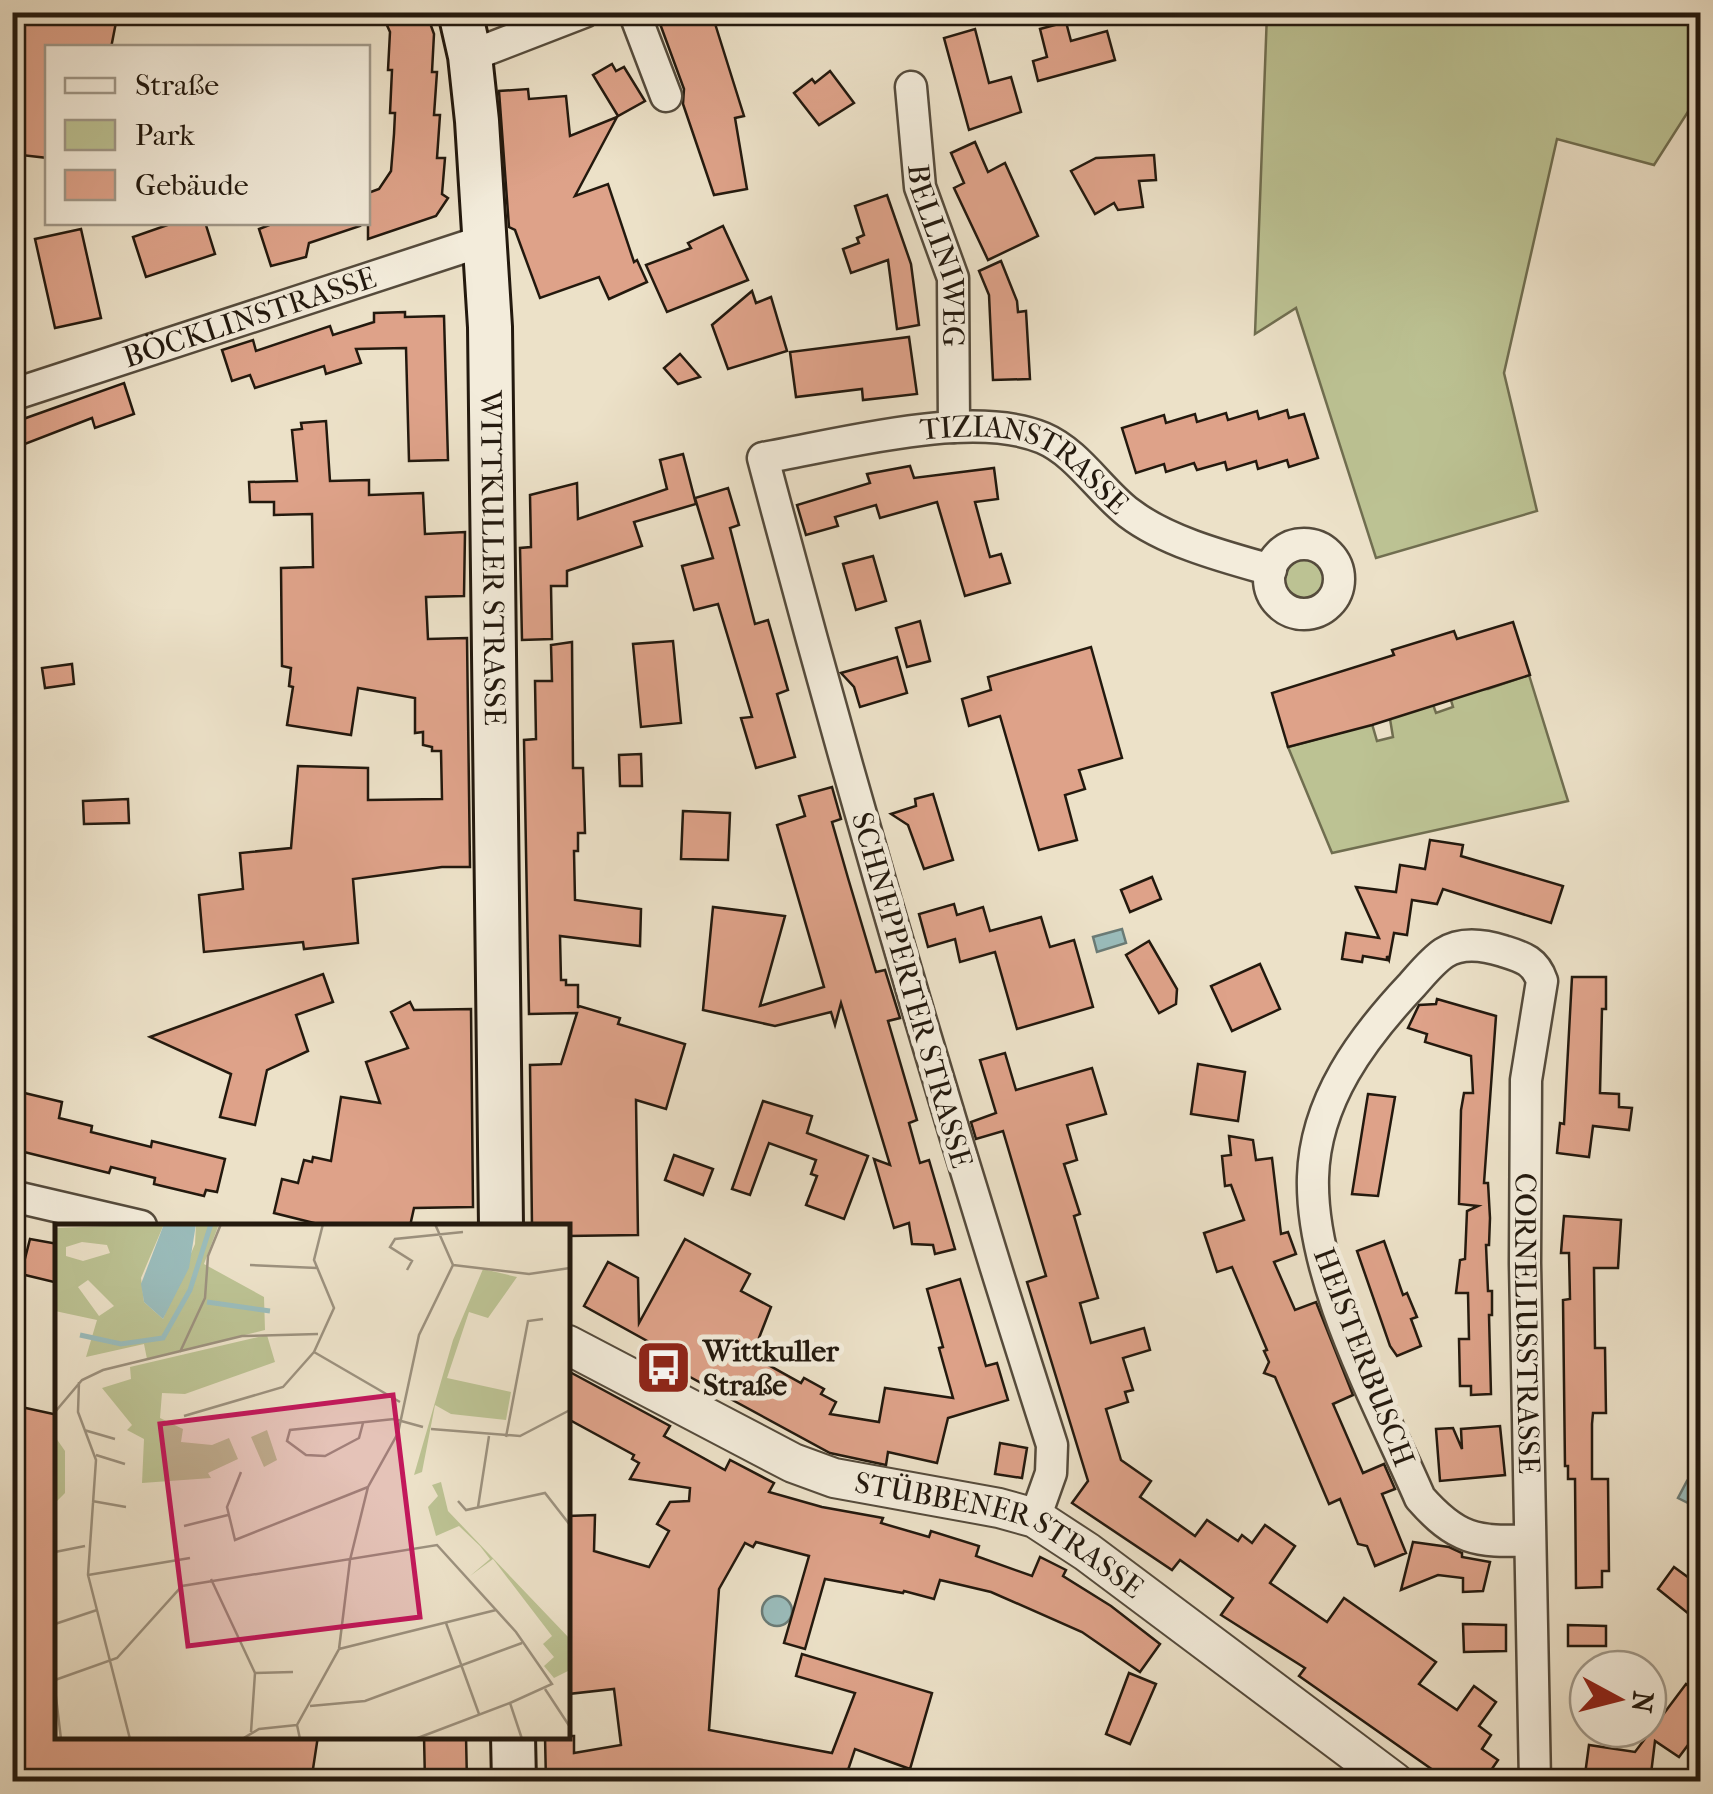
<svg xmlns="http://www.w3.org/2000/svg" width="1713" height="1794" font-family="'IM FELL French Canon',serif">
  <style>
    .green { fill: #bcc293; stroke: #706e50; stroke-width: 2.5 }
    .water { fill: #9abcbb; stroke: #6a7b76; stroke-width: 2.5 }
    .building { fill: #dea289; stroke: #23190e; stroke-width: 2.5 }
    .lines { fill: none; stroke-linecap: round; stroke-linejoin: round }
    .minor-casing { stroke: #554b3c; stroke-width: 35 }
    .tertiary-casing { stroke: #554b3c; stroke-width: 42 }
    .secondary-casing { stroke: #23190e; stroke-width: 48 }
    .minor { stroke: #f3ecdb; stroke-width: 30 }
    .tertiary { stroke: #f3ecdb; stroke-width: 38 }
    .secondary { stroke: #f3ecdb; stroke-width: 42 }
    .labels { text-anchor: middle; stroke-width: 10; stroke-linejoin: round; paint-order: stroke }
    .street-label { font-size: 30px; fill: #23190e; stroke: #f3ecdb }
    .poi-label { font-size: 30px; font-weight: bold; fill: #23190e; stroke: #f3ecdb; text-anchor: start }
    .inset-river { fill: none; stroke: #9abcbb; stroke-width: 5 }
    .inset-road { fill: none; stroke: #9c917e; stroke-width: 2.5 }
    .view { fill: #c2185b; fill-opacity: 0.15; stroke: #c2185b; stroke-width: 5 }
    .inset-edge { fill: none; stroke: #23190e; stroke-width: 5 }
  </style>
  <rect width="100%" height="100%" fill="#ece1c8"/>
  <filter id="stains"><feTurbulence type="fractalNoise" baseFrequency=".002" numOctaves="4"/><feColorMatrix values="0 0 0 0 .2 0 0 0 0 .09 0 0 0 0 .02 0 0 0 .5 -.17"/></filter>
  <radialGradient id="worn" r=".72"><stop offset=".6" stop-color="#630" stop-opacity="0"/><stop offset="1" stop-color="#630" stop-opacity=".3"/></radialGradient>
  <g class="green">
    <polygon points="1267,13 1700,13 1700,93 1654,165 1557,139 1504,373 1537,511 1376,558 1296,308 1255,334"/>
    <circle cx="1305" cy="577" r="23"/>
    <polygon points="1529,675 1568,801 1332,853 1288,747 1372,724 1377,741 1393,737 1390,719 1430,696 1436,713 1453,707 1448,690 1488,689"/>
  </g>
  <g class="water">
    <polygon points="1122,929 1126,943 1097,952 1093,937"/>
    <polygon points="1687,1481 1700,1487 1700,1509 1678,1498"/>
    <circle cx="777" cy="1611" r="15"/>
  </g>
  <g class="building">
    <polygon points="12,12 118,12 111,48 48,48 48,158 12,154"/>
    <polygon points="381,12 426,12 434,34 432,72 437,72 434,115 440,115 437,158 445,158 442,194 448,198 436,216 368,239 368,193 379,189 391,171 394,134 395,113 390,113 392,70 388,70 390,32"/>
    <polygon points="712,14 744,116 735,118 747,189 714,195 683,104 684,89 659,21"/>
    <polygon points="1066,22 1071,41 1107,31 1115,60 1038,81 1033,61 1047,57 1040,29"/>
    <polygon points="975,29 989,83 1011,77 1021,112 969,130 944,38"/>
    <polygon points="612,64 616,71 624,67 645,101 618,116 593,75"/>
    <polygon points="830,71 854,103 819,125 794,93 812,79 815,83"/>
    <polygon points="528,89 529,99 566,96 570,136 617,117 575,196 608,184 634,262 637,260 647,282 609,299 599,277 540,298 515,230 509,227 499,91"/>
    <polygon points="975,142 988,172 1005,163 1038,236 988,260 954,188 964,183 951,153"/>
    <polygon points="1154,155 1156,180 1139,181 1143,207 1118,210 1114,203 1095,214 1071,171 1096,158"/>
    <polygon points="887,195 911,264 919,325 897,329 888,260 851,273 843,249 859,243 857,238 864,235 855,206"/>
    <polygon points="176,222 205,222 215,254 146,277 133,237"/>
    <polygon points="277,222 359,222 360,226 309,243 306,257 271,266 259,229"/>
    <polygon points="723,226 748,280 667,312 646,265 691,248 688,243"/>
    <polygon points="81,229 101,318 55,328 35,239"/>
    <polygon points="1001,261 1017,301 1018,312 1026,311 1030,379 993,380 989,295 979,271"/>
    <polygon points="752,291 756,303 771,297 787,351 728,369 712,325"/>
    <polygon points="405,312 405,317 444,316 448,460 409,461 406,348 356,349 361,363 326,374 324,366 255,388 250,375 232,381 222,350 253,340 256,351 330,326 333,335 374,322 374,313"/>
    <polygon points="909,337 917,394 863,400 862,389 796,397 790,352"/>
    <polygon points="680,354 700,377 678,384 664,368"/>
    <polygon points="124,383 134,414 95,428 92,418 12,449 12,423"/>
    <polygon points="1287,410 1289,418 1304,414 1318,458 1289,467 1287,460 1258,469 1256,461 1227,470 1225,462 1197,470 1194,463 1166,472 1164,464 1136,473 1122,428 1164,415 1166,423 1195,414 1197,422 1226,413 1228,420 1257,411 1259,419"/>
    <polygon points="326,421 330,481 369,480 369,495 423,493 425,534 465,532 464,596 426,597 428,639 467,638 470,867 442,867 353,879 358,943 304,949 303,942 204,952 199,895 243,889 240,853 291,848 298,766 368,768 368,800 442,799 441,751 432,751 432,747 423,745 423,732 415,733 415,698 358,688 351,735 287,725 293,687 289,686 291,668 282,666 281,568 313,567 312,514 274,515 274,502 250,502 249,482 297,481 292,430 302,429 301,423"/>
    <polygon points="683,454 696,504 634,522 642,546 567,571 567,586 551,586 552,639 522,640 520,548 531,547 530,495 577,483 578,519 667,489 660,460"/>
    <polygon points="910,466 914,478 994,468 998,499 975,502 990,557 1001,554 1010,583 965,596 937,502 880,518 876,505 835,517 838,526 806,535 797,505 870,483 867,474"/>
    <polygon points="728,488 739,525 730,528 755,624 768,620 788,690 777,694 795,757 756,768 741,718 752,717 718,604 694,610 682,566 713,558 695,498"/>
    <polygon points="873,556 886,601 856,610 843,564"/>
    <polygon points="920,621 930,661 907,667 896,628"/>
    <polygon points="1513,622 1530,675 1372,725 1288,747 1272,693 1394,655 1392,650 1454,631 1457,639"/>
    <polygon points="673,641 681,723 641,727 633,644"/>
    <polygon points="572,642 573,768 583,768 585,833 578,833 578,851 574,851 575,900 641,909 640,946 560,936 561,980 566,980 566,985 578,985 578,1008 579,1006 620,1018 618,1024 685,1044 666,1109 636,1100 638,1235 568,1236 568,1226 532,1226 530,1065 561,1064 577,1013 529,1014 524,740 536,739 535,681 552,681 551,645"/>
    <polygon points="1091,647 1122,758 1079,770 1085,789 1065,795 1077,840 1039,850 1000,716 969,726 962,699 991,690 988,677"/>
    <polygon points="897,657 907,693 860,707 854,687 841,673"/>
    <polygon points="72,664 74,684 45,688 42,668"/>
    <polygon points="641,754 642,786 620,786 619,755"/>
    <polygon points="832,787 841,819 832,822 848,878 876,972 885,970 900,1018 888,1021 917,1120 909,1123 920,1163 929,1160 955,1249 935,1254 933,1245 912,1244 909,1223 894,1228 874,1159 890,1165 841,1003 835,1025 831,1012 775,1026 703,1010 713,907 785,916 760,1006 824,987 777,825 805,816 799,796"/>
    <polygon points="933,794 953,860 924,869 908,825 891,814 916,806 915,799"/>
    <polygon points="128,799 129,823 84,824 83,801"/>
    <polygon points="683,811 730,813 728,860 681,859"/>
    <polygon points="1430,840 1463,845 1461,856 1563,886 1551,923 1443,889 1437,904 1412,900 1407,935 1394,933 1389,960 1387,956 1387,960 1363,956 1362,962 1342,959 1346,933 1379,938 1356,887 1396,892 1400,865 1425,869"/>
    <polygon points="1152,877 1161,899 1130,912 1121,890"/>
    <polygon points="954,904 957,915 983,907 990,931 1041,917 1050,947 1074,940 1093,1007 1017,1029 995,952 960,962 955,939 928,947 919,914"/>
    <polygon points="1149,941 1177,989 1176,1004 1159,1013 1126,955"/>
    <polygon points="1260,964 1280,1009 1232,1031 1211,986"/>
    <polygon points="323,974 333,1002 296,1015 308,1051 267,1070 255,1125 220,1117 231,1074 150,1037"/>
    <polygon points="1572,977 1606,977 1606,1009 1602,1009 1600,1093 1619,1094 1619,1107 1632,1108 1629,1130 1593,1126 1589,1157 1557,1153 1560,1123 1564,1124"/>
    <polygon points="1437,999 1496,1016 1484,1183 1488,1183 1490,1218 1489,1245 1486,1245 1488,1291 1492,1291 1492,1315 1489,1315 1491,1394 1471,1395 1471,1386 1460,1386 1459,1339 1469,1339 1468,1293 1456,1293 1460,1260 1465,1259 1467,1211 1478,1206 1459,1204 1461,1110 1464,1093 1473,1093 1471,1056 1425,1042 1427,1034 1408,1028 1419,1005 1436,1004"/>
    <polygon points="410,1002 414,1010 471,1009 473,1207 414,1208 410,1226 326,1226 274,1213 282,1179 298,1183 304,1160 312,1162 313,1157 331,1161 341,1097 380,1103 366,1062 408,1048 391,1012"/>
    <polygon points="1005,1053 1016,1090 1092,1068 1106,1114 1067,1125 1077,1160 1064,1164 1080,1214 1074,1216 1098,1298 1080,1303 1091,1343 1144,1328 1150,1350 1123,1358 1133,1390 1125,1392 1128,1402 1106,1409 1121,1460 1151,1481 1140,1497 1195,1536 1207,1520 1238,1541 1242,1535 1252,1543 1265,1525 1295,1546 1270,1583 1327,1622 1344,1598 1436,1662 1419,1684 1457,1710 1474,1686 1496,1702 1479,1726 1491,1735 1482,1749 1498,1760 1483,1782 1450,1782 1299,1676 1305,1668 1221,1615 1233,1598 1180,1560 1172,1570 1072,1503 1088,1481 1027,1282 1046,1276 1003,1131 976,1139 971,1122 996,1113 980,1060"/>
    <polygon points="1198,1064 1245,1072 1238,1121 1191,1114"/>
    <polygon points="12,1090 62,1102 59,1118 92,1126 91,1132 151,1147 152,1141 225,1159 217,1192 206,1190 204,1196 154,1184 155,1178 111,1167 109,1173 12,1149"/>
    <polygon points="1368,1094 1395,1097 1378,1196 1352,1194"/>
    <polygon points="763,1101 812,1116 807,1133 868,1156 844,1219 806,1205 817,1176 811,1174 816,1160 769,1143 750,1195 732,1189"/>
    <polygon points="1229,1136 1253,1140 1256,1160 1272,1158 1281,1234 1288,1232 1296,1254 1274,1262 1295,1310 1316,1302 1353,1395 1333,1404 1363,1473 1384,1464 1395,1489 1382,1494 1406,1553 1375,1566 1367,1546 1358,1544 1340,1499 1329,1504 1275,1377 1264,1373 1269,1362 1264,1351 1267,1350 1232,1267 1217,1272 1204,1233 1244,1220 1231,1185 1225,1186 1222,1156 1231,1155"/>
    <polygon points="674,1155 713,1169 703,1195 665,1180"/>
    <polygon points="1564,1216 1621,1220 1618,1268 1594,1268 1595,1348 1605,1348 1606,1413 1593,1413 1592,1424 1592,1479 1608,1479 1609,1571 1602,1571 1602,1587 1576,1588 1575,1479 1568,1479 1568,1466 1565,1466 1563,1300 1570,1299 1569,1253 1561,1253"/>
    <polygon points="30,1239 58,1244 58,1283 21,1274"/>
    <polygon points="685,1239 750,1274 741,1291 771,1307 752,1356 801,1383 804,1378 824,1389 821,1394 836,1402 830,1414 879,1422 885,1388 953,1398 939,1348 943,1347 927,1289 960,1279 986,1366 997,1363 1008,1400 948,1418 937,1463 888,1452 886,1465 830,1453 644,1352 649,1342 584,1306 608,1262 638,1278 639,1323"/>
    <polygon points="1384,1241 1403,1295 1407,1293 1417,1317 1411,1319 1421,1346 1397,1356 1390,1346 1357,1251"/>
    <polygon points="568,1371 670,1426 664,1436 725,1470 730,1460 774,1483 769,1492 822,1507 883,1518 881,1523 929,1537 931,1531 979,1546 976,1556 1032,1576 1040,1557 1066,1570 1063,1576 1111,1606 1160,1644 1140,1672 1082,1632 991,1592 940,1580 934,1599 904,1591 903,1593 825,1579 805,1649 784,1643 809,1556 756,1542 753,1547 745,1543 719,1589 709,1730 832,1753 855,1693 796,1676 802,1654 932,1693 910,1769 855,1749 844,1782 584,1782 583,1776 546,1782 545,1736 574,1736 574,1753 621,1745 614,1689 568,1694 568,1516 595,1515 594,1551 649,1567 669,1531 657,1524 670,1502 689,1501 690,1488 630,1479 639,1463 632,1459 634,1455 568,1419"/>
    <polygon points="12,1405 58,1415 58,1736 318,1736 311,1782 12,1782 12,1544 21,1497 12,1496"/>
    <polygon points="1500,1426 1505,1475 1440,1481 1436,1429 1453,1428 1462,1449 1461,1429"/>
    <polygon points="1000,1443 1027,1448 1022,1478 995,1474"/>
    <polygon points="1413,1542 1449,1547 1462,1553 1462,1557 1490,1562 1483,1591 1463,1592 1463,1578 1438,1575 1401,1590"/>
    <polygon points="1674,1567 1700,1586 1700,1623 1658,1589"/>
    <polygon points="1463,1624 1506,1625 1506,1651 1464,1652"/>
    <polygon points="1568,1625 1606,1626 1606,1646 1568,1646"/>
    <polygon points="1129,1673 1156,1684 1130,1744 1106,1734"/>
    <polygon points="1686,1684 1700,1695 1700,1729 1679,1757 1655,1741 1650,1782 1584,1782 1589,1745 1635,1752"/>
    <polygon points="424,1736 466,1736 467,1782 425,1782"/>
  </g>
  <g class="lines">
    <defs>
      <g id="minor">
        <polyline points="634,12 666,96"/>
        <polyline points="470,56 584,12"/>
        <path id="s1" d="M 911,87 L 920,187 L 953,278 L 954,427"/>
        <path id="s2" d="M 12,395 L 486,240"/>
        <circle cx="1304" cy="579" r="35"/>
        <polyline points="12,1196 141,1226"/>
        <path id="s3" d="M 1035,1518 L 1051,1473 L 1052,1445 C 947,1119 851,790 763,458 C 838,445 973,408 1043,438 C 1078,453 1099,490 1129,513 C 1167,542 1225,557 1271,570"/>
        <path id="s4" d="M 1530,1540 C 1476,1543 1456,1539 1420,1498 C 1379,1403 1310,1280 1313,1177 C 1315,1101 1362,1038 1412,985 C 1421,975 1432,961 1444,953 C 1461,942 1484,945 1503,951 C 1522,957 1535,960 1542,981 L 1526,1080 L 1525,1263 L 1535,1782"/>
      </g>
      <g id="tertiary">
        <path id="s5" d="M 568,1345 L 793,1463 L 834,1478 L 999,1508 L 1035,1518 L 1087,1552 L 1394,1782"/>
      </g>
      <g id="secondary">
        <path id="s6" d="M 460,12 L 470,56 L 477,121 L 490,327 L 501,1226"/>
        <polyline points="513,1736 514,1782"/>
      </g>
    </defs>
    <use href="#minor" class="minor-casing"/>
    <use href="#tertiary" class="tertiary-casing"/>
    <use href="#secondary" class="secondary-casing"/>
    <use href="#minor" class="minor"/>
    <use href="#tertiary" class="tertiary"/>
    <use href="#secondary" class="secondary"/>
  </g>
  <defs>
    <symbol id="bus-square" viewBox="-11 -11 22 22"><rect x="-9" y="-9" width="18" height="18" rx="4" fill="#8f2418" stroke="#f3ecdb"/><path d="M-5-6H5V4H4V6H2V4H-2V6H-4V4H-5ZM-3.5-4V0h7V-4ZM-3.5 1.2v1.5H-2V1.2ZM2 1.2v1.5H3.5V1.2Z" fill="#fff"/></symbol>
  </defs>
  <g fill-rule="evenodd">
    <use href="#bus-square" x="632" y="1336" width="63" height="63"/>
  </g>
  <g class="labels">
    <g class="street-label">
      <text dy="10" stroke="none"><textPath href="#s1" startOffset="172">BELLINIWEG</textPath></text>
      <text dy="10" stroke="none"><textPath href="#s2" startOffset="250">BÖCKLINSTRASSE</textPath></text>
      <text dy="10" stroke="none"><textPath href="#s3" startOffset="1380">TIZIANSTRASSE</textPath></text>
      <text dy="10" stroke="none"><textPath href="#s6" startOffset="548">WITTKULLER STRASSE</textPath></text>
      <text transform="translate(912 990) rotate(74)" y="10">SCHNEPPERTER STRASSE</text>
      <text dy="10" stroke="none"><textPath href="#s4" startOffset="1188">CORNELIUSSTRASSE</textPath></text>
      <text transform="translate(1364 1357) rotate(69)" y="10">HEISTERBUSCH</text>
      <text dy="10" stroke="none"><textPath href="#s5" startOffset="475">STÜBBENER STRASSE</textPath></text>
    </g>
    <g class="poi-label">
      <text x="703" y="1361">Wittkuller<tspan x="703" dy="34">Straße</tspan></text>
    </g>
  </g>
  <g transform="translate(55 1224)">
    <rect width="515" height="515" fill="#ece1c8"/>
    <path d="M 109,0 L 86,54 L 89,78 L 108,95 L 140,20 L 141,0 L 164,0 L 149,40 L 209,73 L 210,106 L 92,135 L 89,120 L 31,133 L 42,96 L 0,87 L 0,4 ZM 27,18 L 52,21 L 55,29 L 28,37 L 11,32 L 11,23 ZM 33,56 L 59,82 L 44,92 L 23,63 ZM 428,45 L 462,53 L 433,94 L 414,88 L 392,154 L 456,168 L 451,196 L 396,190 L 380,181 L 367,248 L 359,251 L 398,116 ZM 212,111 L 220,138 L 130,170 L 107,169 L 105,194 L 128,205 L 126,218 L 157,221 L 174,214 L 183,235 L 153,249 L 156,254 L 87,259 L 89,215 L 72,206 L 77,201 L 47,164 L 76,155 L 75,143 ZM 212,206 L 222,236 L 209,243 L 196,213 ZM 1,214 L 10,227 L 10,269 L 0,279 ZM 386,258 L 393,287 L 515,415 L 515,446 L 499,454 L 489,442 L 499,433 L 488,420 L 497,412 L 438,335 L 415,352 L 435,335 L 425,322 L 404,302 L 381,312 L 373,283 L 383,272 L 377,261 Z" fill="#bcc293" fill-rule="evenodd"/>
    <path d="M 109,0 L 141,0 L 134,44 L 108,95 L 89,78 L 86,60 Z" fill="#9abcbb"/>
    <path class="inset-river" d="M 152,78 L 215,87M 25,111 L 66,120 L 108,114 L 135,66 L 156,0"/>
    <path class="inset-road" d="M 380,0 L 398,41M 195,41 L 262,44M 398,41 L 474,50 L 515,44M 352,46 L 357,37 L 335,23 L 340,15 L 408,8M 125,128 L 150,74 L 153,32 L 166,0M 259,128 L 279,84 L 259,36 L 268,0M 259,128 L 345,178M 24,158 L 23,188 L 41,236 L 33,351 L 75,515M 0,188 L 27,156 L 48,146 L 187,112 L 263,110M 129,192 L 228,163 L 259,128M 308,199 L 304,214 L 270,232 L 251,231 L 232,217 L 235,206 L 339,195 L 368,203M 376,205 L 465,212 L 515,186M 29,206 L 60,215M 451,213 L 473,97 L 488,95M 41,231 L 70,240M 186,248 L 172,283 L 180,316 L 313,263M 37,277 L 71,283M 403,277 L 411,286 L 490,269 L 515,301M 423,283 L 434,212M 129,302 L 173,291M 0,328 L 30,322M 33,351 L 135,334M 156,355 L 200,449 L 196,508M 391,399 L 424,490M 0,400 L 42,386M 284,425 L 441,386M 200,449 L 238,448M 0,456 L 62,434 L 127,362 L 382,321 L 461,408 L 497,460 L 455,479 L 467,515M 0,465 L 6,515M 490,465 L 515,503M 255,482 L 310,477 L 467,419M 187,515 L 204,505 L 242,501M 245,515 L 242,501 L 284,425 L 295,336 L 313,263 L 343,209 L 364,111 L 398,41M 360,515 L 455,479"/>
    <path class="view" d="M 338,171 L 365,393 L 133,422 L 105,200 Z"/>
    <rect width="515" height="515" class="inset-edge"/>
  </g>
  <rect width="1713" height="1794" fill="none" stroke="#ece1c8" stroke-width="50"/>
  <rect x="15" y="15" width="1683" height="1764" fill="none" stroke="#23190e" stroke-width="5"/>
  <rect x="25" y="25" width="1663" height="1744" fill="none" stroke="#23190e" stroke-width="2.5"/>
  <rect x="45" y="45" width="325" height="180" fill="#f3ecdb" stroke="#a09889" stroke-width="2.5"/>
  <rect x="65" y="78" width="50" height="15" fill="#f3ecdb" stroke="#a09889" stroke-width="2.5"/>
  <text x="135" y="95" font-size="30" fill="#23190e">Straße</text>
  <rect x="65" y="120" width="50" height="30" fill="#bcc293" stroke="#a09889" stroke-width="2.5"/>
  <text x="135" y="145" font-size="30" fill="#23190e">Park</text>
  <rect x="65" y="170" width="50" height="30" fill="#dea289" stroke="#a09889" stroke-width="2.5"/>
  <text x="135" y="195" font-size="30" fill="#23190e">Gebäude</text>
  <g transform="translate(1618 1699) rotate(97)"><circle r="48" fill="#f3ecdb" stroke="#a09889" stroke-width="2.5"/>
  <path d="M0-8L18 38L0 25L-18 38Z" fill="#8f2418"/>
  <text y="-15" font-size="28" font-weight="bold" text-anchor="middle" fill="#23190e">N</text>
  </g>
  <rect width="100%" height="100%" filter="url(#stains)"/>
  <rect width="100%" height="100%" fill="url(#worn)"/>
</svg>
